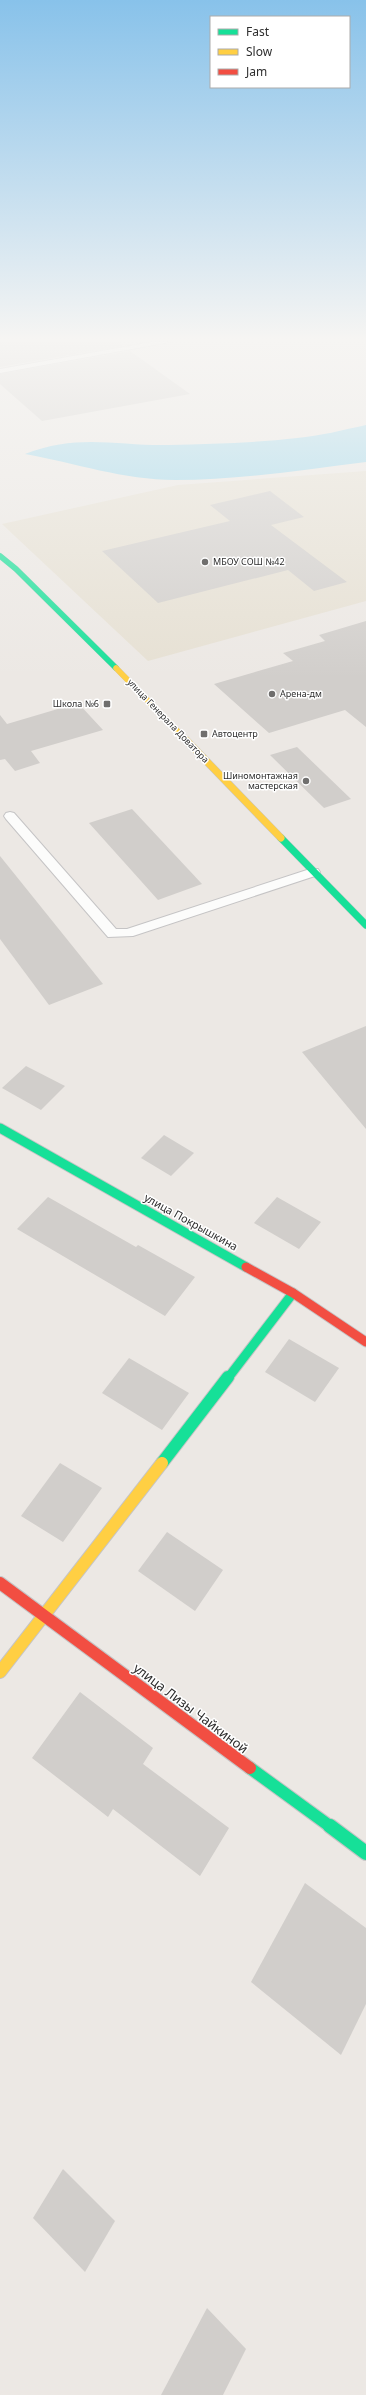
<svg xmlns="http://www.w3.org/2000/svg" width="366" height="2395" font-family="'Noto Sans',sans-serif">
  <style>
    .education { fill: #e6e0d3 }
    .water { fill: #99d6ec }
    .building { fill: #d1cecb }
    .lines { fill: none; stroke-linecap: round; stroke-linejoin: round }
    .lane-casing { stroke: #c5c4c5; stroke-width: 2 }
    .fast-far4-casing { stroke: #c5c4c5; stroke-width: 6 }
    .fast-far3-casing { stroke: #c5c4c5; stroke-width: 8 }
    .fast-far2-casing { stroke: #c5c4c5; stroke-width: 11 }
    .fast-far1-casing { stroke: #c5c4c5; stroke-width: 14 }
    .fast-casing { stroke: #c5c4c5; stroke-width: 16 }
    .slow-far2-casing { stroke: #c5c4c5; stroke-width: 6 }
    .slow-far1-casing { stroke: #c5c4c5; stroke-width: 8 }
    .slow-casing { stroke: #c5c4c5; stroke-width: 14 }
    .jam-far1-casing { stroke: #c5c4c5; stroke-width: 11 }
    .jam-casing { stroke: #c5c4c5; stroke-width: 14 }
    .lane { fill: #fcfcfb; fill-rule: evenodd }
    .fast-far4 { stroke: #16e098; stroke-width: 5.5 }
    .fast-far3 { stroke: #16e098; stroke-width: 7 }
    .fast-far2 { stroke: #16e098; stroke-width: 9 }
    .fast-far1 { stroke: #16e098; stroke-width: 12 }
    .fast { stroke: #16e098; stroke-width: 14 }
    .slow-far2 { stroke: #ffcf43; stroke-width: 5.5 }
    .slow-far1 { stroke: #ffcf43; stroke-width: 7 }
    .slow { stroke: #ffcf43; stroke-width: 12 }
    .jam-far1 { stroke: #f24e42; stroke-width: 9 }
    .jam { stroke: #f24e42; stroke-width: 12 }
    .poi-dot { fill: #706f6e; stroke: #fff; stroke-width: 1.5 }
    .labels { text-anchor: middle; stroke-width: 3; stroke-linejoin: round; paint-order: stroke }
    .far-poi-label { font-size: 9px; fill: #2e2e2e; stroke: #fff; text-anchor: start }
    .far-street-label { font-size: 9px; fill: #2e2e2e; stroke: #fff }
    .street-label { font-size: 11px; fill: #2e2e2e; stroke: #fff }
    .near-street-label { font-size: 13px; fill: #2e2e2e; stroke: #fff }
  </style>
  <rect width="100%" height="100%" fill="#ece8e4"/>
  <polygon class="education" points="366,471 366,601 148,661 2,524 178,485"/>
  <path class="water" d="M 366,425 L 366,462 C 303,470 238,480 175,480 C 124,480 75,463 25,454 C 78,433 117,446 169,445 C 212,444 255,443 297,438 C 320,436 343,430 366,425 Z"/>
  <g class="building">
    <polygon points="0,342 119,342 123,346 0,367"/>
    <polygon points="130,351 190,394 42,421 0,384 0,374"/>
    <polygon points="270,491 304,517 271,525 347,582 314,591 288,570 158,603 102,551 230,521 210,505"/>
    <polygon points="366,621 366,727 345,710 269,733 214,684 293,661 283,653 325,641 319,635"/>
    <polygon points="78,703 103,730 31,751 40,763 15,771 5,759 0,760 0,715 7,724"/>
    <polygon points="297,747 351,799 324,808 270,755"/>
    <polygon points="132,809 202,884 158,900 89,823"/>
    <polygon points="0,856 103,984 49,1005 0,939"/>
    <polygon points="366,1026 366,1129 302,1052"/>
    <polygon points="26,1066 65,1086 41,1110 2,1088"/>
    <polygon points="164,1135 194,1153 171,1176 141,1158"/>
    <polygon points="48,1197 136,1247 138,1245 195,1277 165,1316 17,1229"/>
    <polygon points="277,1197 321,1222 299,1249 254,1223"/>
    <polygon points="289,1339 339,1368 315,1402 265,1372"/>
    <polygon points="129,1358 189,1393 162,1430 102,1393"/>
    <polygon points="60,1463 102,1488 63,1542 21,1516"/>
    <polygon points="167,1532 223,1570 195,1611 138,1571"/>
    <polygon points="80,1692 153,1748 143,1764 229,1828 200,1876 113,1809 108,1817 32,1758"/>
    <polygon points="305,1883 366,1928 366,2004 341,2055 251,1982"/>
    <polygon points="63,2169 115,2221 85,2272 33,2218"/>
    <polygon points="207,2308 246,2349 223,2395 161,2395"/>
  </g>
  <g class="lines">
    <defs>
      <g id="lane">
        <polygon points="152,342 170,342 0,373 0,369"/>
        <polygon points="10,812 14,813 116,929 127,929 310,869 318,869 320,872 318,875 133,936 108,937 6,819 4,816 6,813"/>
      </g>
      <polyline id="fast-far4" points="0,556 16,569 116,668"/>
      <polyline id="fast-far3" points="281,838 366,925"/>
      <g id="fast-far2">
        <polyline points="0,1128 246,1267"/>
        <polyline points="228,1378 293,1293"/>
      </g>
      <g id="fast-far1">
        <polyline points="162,1463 228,1377"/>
        <polyline points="250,1768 331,1827"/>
      </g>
      <polyline id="fast" points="330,1826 366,1853"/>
      <polyline id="slow-far2" points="116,668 187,741"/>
      <polyline id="slow-far1" points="186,740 281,838"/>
      <polyline id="slow" points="0,1672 162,1463"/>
      <polyline id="jam-far1" points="246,1267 293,1293 366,1342"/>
      <polyline id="jam" points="0,1583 250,1768"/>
    </defs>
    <use href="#lane" class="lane-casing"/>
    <use href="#fast-far4" class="fast-far4-casing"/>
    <use href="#fast-far3" class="fast-far3-casing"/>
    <use href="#fast-far2" class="fast-far2-casing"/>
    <use href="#fast-far1" class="fast-far1-casing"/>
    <use href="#fast" class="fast-casing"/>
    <use href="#slow-far2" class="slow-far2-casing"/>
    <use href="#slow-far1" class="slow-far1-casing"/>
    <use href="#slow" class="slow-casing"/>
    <use href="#jam-far1" class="jam-far1-casing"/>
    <use href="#jam" class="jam-casing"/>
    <use href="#lane" class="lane"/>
    <use href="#fast-far4" class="fast-far4"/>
    <use href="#fast-far3" class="fast-far3"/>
    <use href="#fast-far2" class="fast-far2"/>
    <use href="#fast-far1" class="fast-far1"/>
    <use href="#fast" class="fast"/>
    <use href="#slow-far2" class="slow-far2"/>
    <use href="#slow-far1" class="slow-far1"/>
    <use href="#slow" class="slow"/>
    <use href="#jam-far1" class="jam-far1"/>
    <use href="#jam" class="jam"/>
  </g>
  <linearGradient id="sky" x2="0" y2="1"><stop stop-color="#88c2ea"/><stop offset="0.5" stop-color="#f6f5f3"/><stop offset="1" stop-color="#f6f5f3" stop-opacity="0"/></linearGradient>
  <rect width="366" height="678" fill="url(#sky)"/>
  <g class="poi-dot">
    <circle cx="205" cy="562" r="4"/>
    <circle cx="272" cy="694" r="4"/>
    <rect x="103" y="700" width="8" height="8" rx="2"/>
    <rect x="200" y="730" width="8" height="8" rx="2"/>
    <circle cx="306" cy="781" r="4"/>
  </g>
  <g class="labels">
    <g class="far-poi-label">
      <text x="213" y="565">МБОУ СОШ №42</text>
      <text x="280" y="697">Арена-дм</text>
      <text x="99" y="707" text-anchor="end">Школа №6</text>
      <text x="212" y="737">Автоцентр</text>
      <text x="298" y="779" text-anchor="end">Шиномонтажная<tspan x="298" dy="10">мастерская</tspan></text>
    </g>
    <g class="far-street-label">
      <text transform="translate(168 721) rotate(46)" y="3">улица Генерала Доватора</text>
    </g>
    <g class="street-label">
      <text transform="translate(191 1222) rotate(29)" y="4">улица Покрышкина</text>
    </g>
    <g class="near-street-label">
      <text transform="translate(191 1708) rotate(37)" y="5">улица Лизы Чайкиной</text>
    </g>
  </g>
  <rect x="210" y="16" width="140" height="72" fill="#ffffff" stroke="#ababab"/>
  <rect x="218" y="29" width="20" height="6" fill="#16e098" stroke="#ababab"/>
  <text x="246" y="36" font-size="12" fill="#2e2e2e">Fast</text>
  <rect x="218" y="49" width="20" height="6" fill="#ffcf43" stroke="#ababab"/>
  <text x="246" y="56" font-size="12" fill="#2e2e2e">Slow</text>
  <rect x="218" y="69" width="20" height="6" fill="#f24e42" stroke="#ababab"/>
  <text x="246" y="76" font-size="12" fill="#2e2e2e">Jam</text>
</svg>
